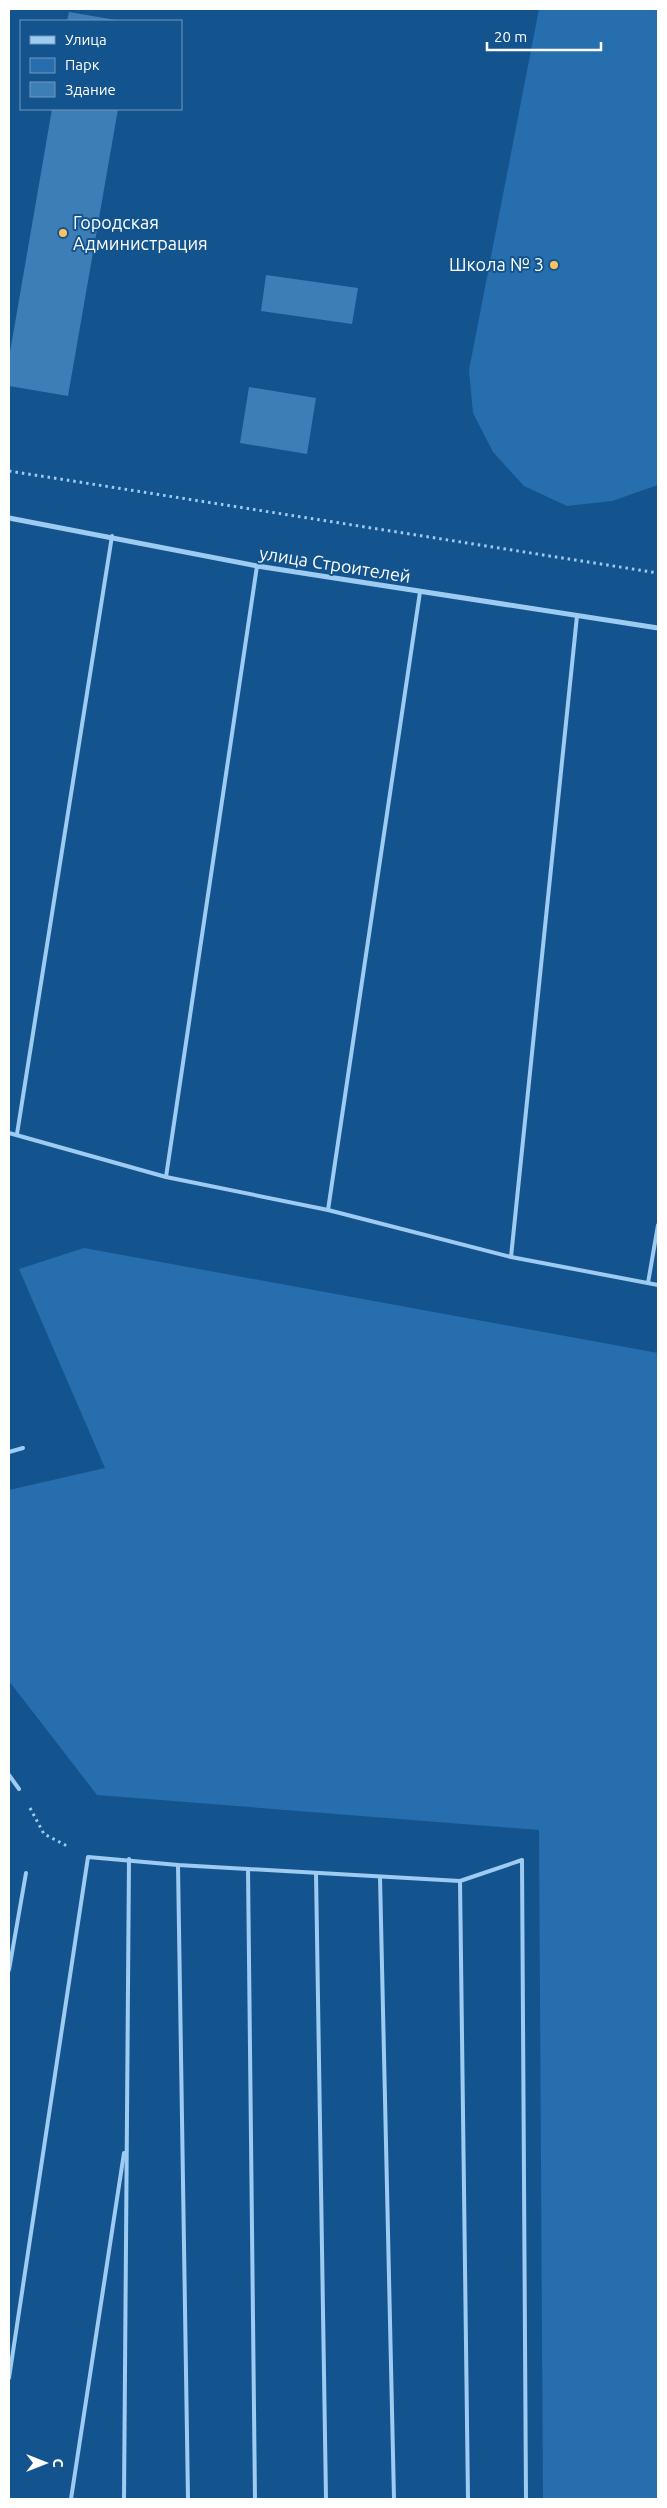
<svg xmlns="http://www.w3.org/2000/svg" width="667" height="2508" font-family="Ubuntu,sans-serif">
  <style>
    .green { fill: #266ead }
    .building { fill: #3d7eb7 }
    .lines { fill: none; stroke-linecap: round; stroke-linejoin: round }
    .path { stroke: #9ecbf1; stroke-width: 3; stroke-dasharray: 2.5 4; stroke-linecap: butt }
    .lane { stroke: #9ecbf1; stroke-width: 4 }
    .street { stroke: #9ecbf1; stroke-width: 5 }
    .poi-dot { fill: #ffc35e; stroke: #14548e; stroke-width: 2 }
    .labels { text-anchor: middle; stroke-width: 4; stroke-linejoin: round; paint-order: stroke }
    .poi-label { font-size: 18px; fill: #fff; stroke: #14548e; text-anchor: start }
    .street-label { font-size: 18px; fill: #fff; stroke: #14548e }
  </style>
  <rect width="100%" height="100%" fill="#14548e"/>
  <g class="green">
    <polygon points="539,9 658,9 658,485 612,501 567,506 524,486 493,452 473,413 469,370"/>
    <polygon points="84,1248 658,1353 658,2499 543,2499 539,1830 97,1795 9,1681 9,1490 105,1468 19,1269"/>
  </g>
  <g class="building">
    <polygon points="69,12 116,20 116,21 67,21"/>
    <polygon points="52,109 118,109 68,396 9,386 9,358"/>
    <polygon points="266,275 358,288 352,324 261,311"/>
    <polygon points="249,387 316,398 307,454 240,443"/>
  </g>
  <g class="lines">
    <g class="path">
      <polyline points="9,471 658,573"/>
      <polyline points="30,1808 44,1834 69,1847"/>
    </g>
    <g class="lane">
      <polyline points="9,1133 166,1177 328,1210 511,1257 658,1285"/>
      <polyline points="17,1134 112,536"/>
      <polyline points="166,1177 257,566"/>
      <polyline points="328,1210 420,592"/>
      <polyline points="511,1257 577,616"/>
      <polyline points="648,1283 658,1225"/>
      <polyline points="9,1452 23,1448"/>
      <polyline points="9,1775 19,1789"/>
      <polyline points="178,1865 188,2499"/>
      <polyline points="248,1869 255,2499"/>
      <polyline points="316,1873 326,2499"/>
      <polyline points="380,1877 394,2499"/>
      <polyline points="460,1881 468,2499"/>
      <polyline points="9,1970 26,1873"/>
      <polyline points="9,2378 88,1857 178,1865 460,1881 522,1860 526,2499"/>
      <polyline points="71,2499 124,2153"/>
      <polyline points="124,2499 129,1859"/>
    </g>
    <polyline class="street" points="9,518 257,566 658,628"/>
  </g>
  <g class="poi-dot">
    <circle cx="63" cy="233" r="5"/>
    <circle cx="554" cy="265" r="5"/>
  </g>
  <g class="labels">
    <g class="poi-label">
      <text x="73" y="229">Городская<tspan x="73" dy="21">Администрация</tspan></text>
      <text x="544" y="271" text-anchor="end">Школа № 3</text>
    </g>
    <g class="street-label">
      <text transform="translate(335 565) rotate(9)" y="6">улица Строителей</text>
    </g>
  </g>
  <rect width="667" height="2508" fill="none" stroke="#ffffff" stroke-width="20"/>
  <rect x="20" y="20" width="162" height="90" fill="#14548e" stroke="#7298bb"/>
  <rect x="30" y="36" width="25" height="8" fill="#9ecbf1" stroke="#7298bb"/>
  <text x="65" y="45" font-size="15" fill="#ffffff">Улица</text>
  <rect x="30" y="58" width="25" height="15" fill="#266ead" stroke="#7298bb"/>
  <text x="65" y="70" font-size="15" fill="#ffffff">Парк</text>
  <rect x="30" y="82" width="25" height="15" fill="#3d7eb7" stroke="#7298bb"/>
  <text x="65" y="95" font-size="15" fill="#ffffff">Здание</text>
  <g transform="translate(45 2463) rotate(90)" stroke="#14548e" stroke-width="4" paint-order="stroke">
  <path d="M0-4L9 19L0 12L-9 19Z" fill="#ffffff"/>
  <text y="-8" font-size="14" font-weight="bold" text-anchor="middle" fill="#ffffff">С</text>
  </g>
  <path d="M487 42v8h114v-8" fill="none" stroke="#ffffff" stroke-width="2.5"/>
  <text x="494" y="42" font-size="15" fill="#ffffff" stroke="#14548e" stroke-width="4" paint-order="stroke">20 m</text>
</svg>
